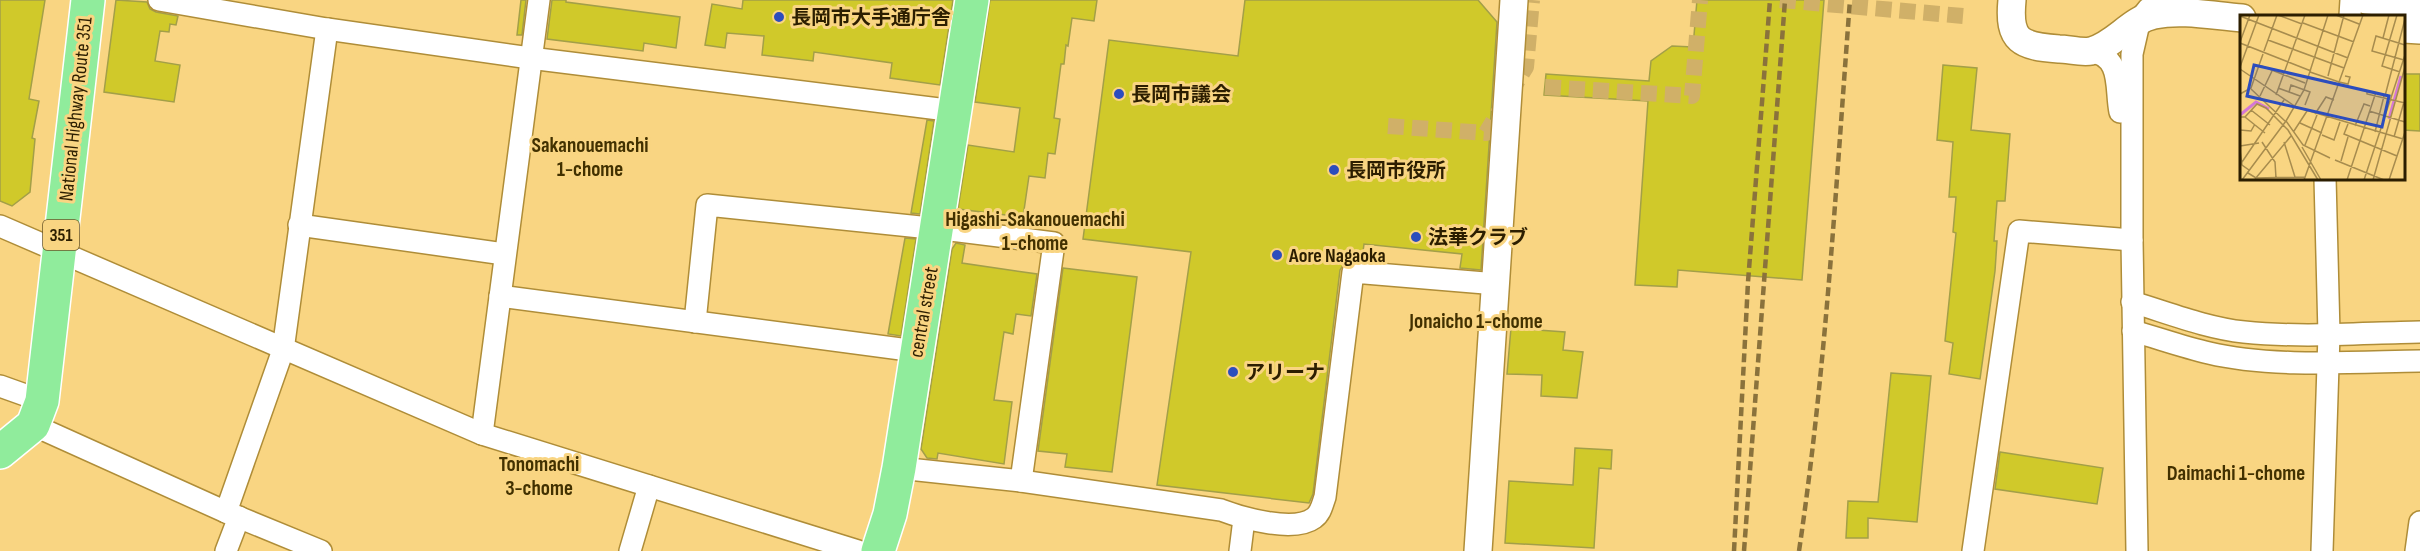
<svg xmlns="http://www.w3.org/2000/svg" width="2420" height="551" font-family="'Sofia Sans Condensed','Noto Sans JP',sans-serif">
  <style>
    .building { fill: #d0c92a; stroke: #a39f48; stroke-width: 1.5 }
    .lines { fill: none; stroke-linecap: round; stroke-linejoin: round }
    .pedestrian-tunnel { stroke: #d0b068; stroke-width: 16; stroke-dasharray: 16 8; stroke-linecap: butt }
    .minor-casing { stroke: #af8d38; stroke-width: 24 }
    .tertiary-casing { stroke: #af8d38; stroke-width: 30 }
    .trunk-casing { stroke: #fff; stroke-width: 36 }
    .minor { stroke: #fff; stroke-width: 21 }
    .tertiary { stroke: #fff; stroke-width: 27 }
    .trunk { stroke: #90ec9c; stroke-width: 33 }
    .rail { stroke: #8a723c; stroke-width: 4.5; stroke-dasharray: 9 4.5; stroke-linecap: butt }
    .poi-dot { fill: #2c4dbd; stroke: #f9d582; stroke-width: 2 }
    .labels { text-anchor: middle; stroke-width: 6; stroke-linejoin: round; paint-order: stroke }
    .shield { fill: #f9d582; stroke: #6a5527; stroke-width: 1.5 }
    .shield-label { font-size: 18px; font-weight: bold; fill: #2c1e00 }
    .poi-label { font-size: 20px; font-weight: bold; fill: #2c1e00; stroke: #f9d582; text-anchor: start }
    .street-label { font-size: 20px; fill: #2c1e00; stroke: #f9d582 }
    .neighbourhood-label { font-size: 21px; font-weight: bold; fill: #423100; stroke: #f9d582 }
    .inset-river { fill: none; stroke: #d478d5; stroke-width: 3 }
    .inset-road { fill: none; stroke: #a78c4e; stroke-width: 1.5 }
    .view { fill: #2c4dbd; fill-opacity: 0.15; stroke: #2c4dbd; stroke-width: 3 }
    .inset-edge { fill: none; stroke: #2c1e00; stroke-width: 3 }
  </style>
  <rect width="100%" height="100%" fill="#f9d582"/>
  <g class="building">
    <polygon points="0,0 45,0 29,99 39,101 32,138 35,139 30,192 12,206 0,201"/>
    <polygon points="116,0 147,2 150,9 156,12 178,16 176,25 170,24 169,32 160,31 155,61 180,65 174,102 104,92"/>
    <polygon points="521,0 526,0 522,35 517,35"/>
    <polygon points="552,0 566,0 566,2 680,17 676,48 644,43 643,51 547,39"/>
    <polygon points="743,0 953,0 940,85 890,78 892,63 814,52 813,61 762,55 764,36 727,33 725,48 705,45 712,4 742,9"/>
    <polygon points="990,0 1097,0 1094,21 1072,18 1068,46 1066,45 1064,64 1061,64 1054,118 1060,119 1055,154 1048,153 1045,178 1029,176 1023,217 958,209 968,145 1014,152 1020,108 975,102"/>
    <polygon points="1245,0 1478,0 1497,22 1481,270 1460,268 1462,254 1364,244 1362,259 1348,257 1340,270 1313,494 1309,503 1157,485 1191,252 1083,239 1109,40 1238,56"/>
    <polygon points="1697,0 1824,0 1802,280 1678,270 1677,287 1635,285 1648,101 1544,95 1546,74 1649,81 1651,61 1672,46 1693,47"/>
    <polygon points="1943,65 1977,68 1971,130 2010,134 2005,201 1997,201 1994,241 1997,241 1995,271 1980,379 1949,374 1953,343 1945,341 1956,233 1953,232 1956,197 1949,197 1953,142 1937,140"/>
    <polygon points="2403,74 2420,74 2420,131 2403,130"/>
    <polygon points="927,120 934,121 920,214 911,213"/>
    <polygon points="905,238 916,239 901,336 888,334"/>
    <polygon points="956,243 965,245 962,263 1037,274 1031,316 1016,314 1013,334 1004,332 994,400 1012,402 1004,464 938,453 937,459 927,458 921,449 952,249"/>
    <polygon points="1063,268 1137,277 1112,472 1065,467 1067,454 1038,451"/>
    <polygon points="1511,328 1565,332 1563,350 1583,352 1577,398 1541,396 1542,375 1507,374"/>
    <polygon points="1891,373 1931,376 1917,522 1868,518 1868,538 1846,538 1848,501 1878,502"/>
    <polygon points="1575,448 1612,450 1611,469 1599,468 1594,548 1505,543 1509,481 1573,485"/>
    <polygon points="2000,452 2103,468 2097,504 1995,489"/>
  </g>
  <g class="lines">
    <g class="pedestrian-tunnel">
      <polyline points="1780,0 1963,16"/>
      <polyline points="1545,87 1692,96 1700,0"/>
      <polyline points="1388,126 1486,133 1526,67 1532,0"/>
    </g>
    <defs>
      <g id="minor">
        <polyline points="159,0 327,29 530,58 955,111"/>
        <polyline points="2350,16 2351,0"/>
        <path d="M 2090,51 C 2123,57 2115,87 2120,112"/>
        <polyline points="299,225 504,254"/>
        <polyline points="0,226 482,434 858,551"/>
        <polyline points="500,296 916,351"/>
        <path d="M 2132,302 C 2169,313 2206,328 2244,332 C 2302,338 2362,333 2420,332"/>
        <polyline points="695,322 707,205 959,231 1054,243 1021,481"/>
        <path d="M 2133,331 C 2158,338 2183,347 2209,353 C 2271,368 2356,362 2420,361"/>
        <polyline points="0,386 42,401"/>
        <polyline points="33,425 226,512 321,551"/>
        <polyline points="482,434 539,0"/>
        <path d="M 899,468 L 1021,481 L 1221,510 C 1242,518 1294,533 1314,518 C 1321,513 1322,505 1325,497 L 1353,272 L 1497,284"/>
        <polyline points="226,512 283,350 327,29"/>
        <polyline points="226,551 239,517"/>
        <polyline points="630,551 649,486"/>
        <polyline points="1240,551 1244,519"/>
        <polyline points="1973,551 2019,231 2132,240"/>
        <polyline points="2137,551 2132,240 2132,54 2140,19 2148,9 2161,0"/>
        <polyline points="2322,551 2329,334 2325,178"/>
        <polyline points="2416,551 2420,522"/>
      </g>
      <g id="tertiary">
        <path d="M 2012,0 C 2008,42 2021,46 2059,49 C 2068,49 2082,53 2091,51 C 2115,45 2130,20 2154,15 C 2182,9 2214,16 2242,18"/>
        <polyline points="2366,0 2420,4"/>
        <polyline points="2404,29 2420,30"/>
        <polyline points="1478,551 1514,0"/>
      </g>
      <g id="trunk">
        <polyline points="0,452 33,425 42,401 88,0"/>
        <polyline points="878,551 890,514 899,468 972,0"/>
      </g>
    </defs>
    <use href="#minor" class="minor-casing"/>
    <use href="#tertiary" class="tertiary-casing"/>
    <use href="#trunk" class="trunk-casing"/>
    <use href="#minor" class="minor"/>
    <use href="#tertiary" class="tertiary"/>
    <use href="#trunk" class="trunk"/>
    <g class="rail">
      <polyline points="1734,551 1748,282 1770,0"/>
      <polyline points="1744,551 1785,0"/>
      <path d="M 1799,551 C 1826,369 1836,184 1850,0"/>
    </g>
  </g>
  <g class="poi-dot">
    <circle cx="779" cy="17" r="6"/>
    <circle cx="1119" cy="94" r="6"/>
    <circle cx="1334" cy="170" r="6"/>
    <circle cx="1416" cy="237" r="6"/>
    <circle cx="1277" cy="255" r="6"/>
    <circle cx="1233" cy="372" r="6"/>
  </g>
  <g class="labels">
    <rect class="shield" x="43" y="220" width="36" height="30" rx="4.5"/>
    <g class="shield-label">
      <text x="61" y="241">351</text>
    </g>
    <g class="poi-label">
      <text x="791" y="24">長岡市大手通庁舎</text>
      <text x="1131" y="101">長岡市議会</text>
      <text x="1346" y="177">長岡市役所</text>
      <text x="1428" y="244">法華クラブ</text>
      <text x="1289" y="262">Aore Nagaoka</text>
      <text x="1245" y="379">アリーナ</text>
    </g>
    <g class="street-label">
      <text transform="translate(75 109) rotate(-84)" y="7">National Highway Route 351</text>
      <text transform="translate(923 312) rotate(-80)" y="7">central street</text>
    </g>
    <g class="neighbourhood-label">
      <text x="590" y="152">Sakanouemachi<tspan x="590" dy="24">1-chome</tspan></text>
      <text x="1035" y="226">Higashi-Sakanouemachi<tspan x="1035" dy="24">1-chome</tspan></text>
      <text x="1476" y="328">Jonaicho 1-chome</text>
      <text x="539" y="471">Tonomachi<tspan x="539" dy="24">3-chome</tspan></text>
      <text x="2236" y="480">Daimachi 1-chome</text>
    </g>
  </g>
  <g transform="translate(2240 15)">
    <rect width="165" height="165" fill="#f9d582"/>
    <path class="inset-river" d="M 0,100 L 16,87 L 29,94M 149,104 L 161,61"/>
    <path class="inset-road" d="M 38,0 L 62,9M 88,0 L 64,75 L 46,106 L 63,130 L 90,143M 96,0 L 119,9M 157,0 L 142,51 L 160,57M 0,1 L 108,43M 63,8 L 114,27M 143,23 L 149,0M 28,25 L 104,53M 0,27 L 10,0M 0,28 L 71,56M 24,36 L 37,0M 164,45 L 132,36 L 136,21 L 165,30M 19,50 L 65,68M 0,52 L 19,0M 0,54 L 56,92 L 163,124M 70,57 L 99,67M 88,61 L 104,0M 99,67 L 108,69 L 110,62 L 105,61M 38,73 L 60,81M 11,74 L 45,106M 127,75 L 127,79 L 165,88M 49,77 L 51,70 L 70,77 L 65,90M 0,79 L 11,73 L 23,39M 36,80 L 65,0M 20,81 L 32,56M 145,81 L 165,4M 11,95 L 30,110M 129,96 L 165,107M 75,99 L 86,82 L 94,85M 0,102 L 5,102 L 17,89 L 26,93 L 48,115 L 78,165M 5,102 L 25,118M 60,108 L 82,118M 108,109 L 104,119 L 157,141M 115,111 L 124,89 L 130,91M 0,115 L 11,116 L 15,109M 54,116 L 67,96M 135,117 L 144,81M 82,120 L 94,125 L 100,107M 154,122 L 164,87M 22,127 L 35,147 L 36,163M 44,127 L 55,162M 65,130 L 77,100M 0,131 L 19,128M 62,132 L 81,165M 0,135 L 2,150 L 9,155M 95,145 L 144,165M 101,146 L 108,122M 0,150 L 44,85M 8,158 L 16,163 L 65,162M 15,164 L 51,121M 2,165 L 46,106M 64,165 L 123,0M 107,165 L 136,77M 124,165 L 165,40M 133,165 L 165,52M 149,165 L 165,117"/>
    <path class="view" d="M 14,50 L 149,81 L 142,112 L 7,81 Z"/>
    <rect width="165" height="165" class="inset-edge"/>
  </g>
</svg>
